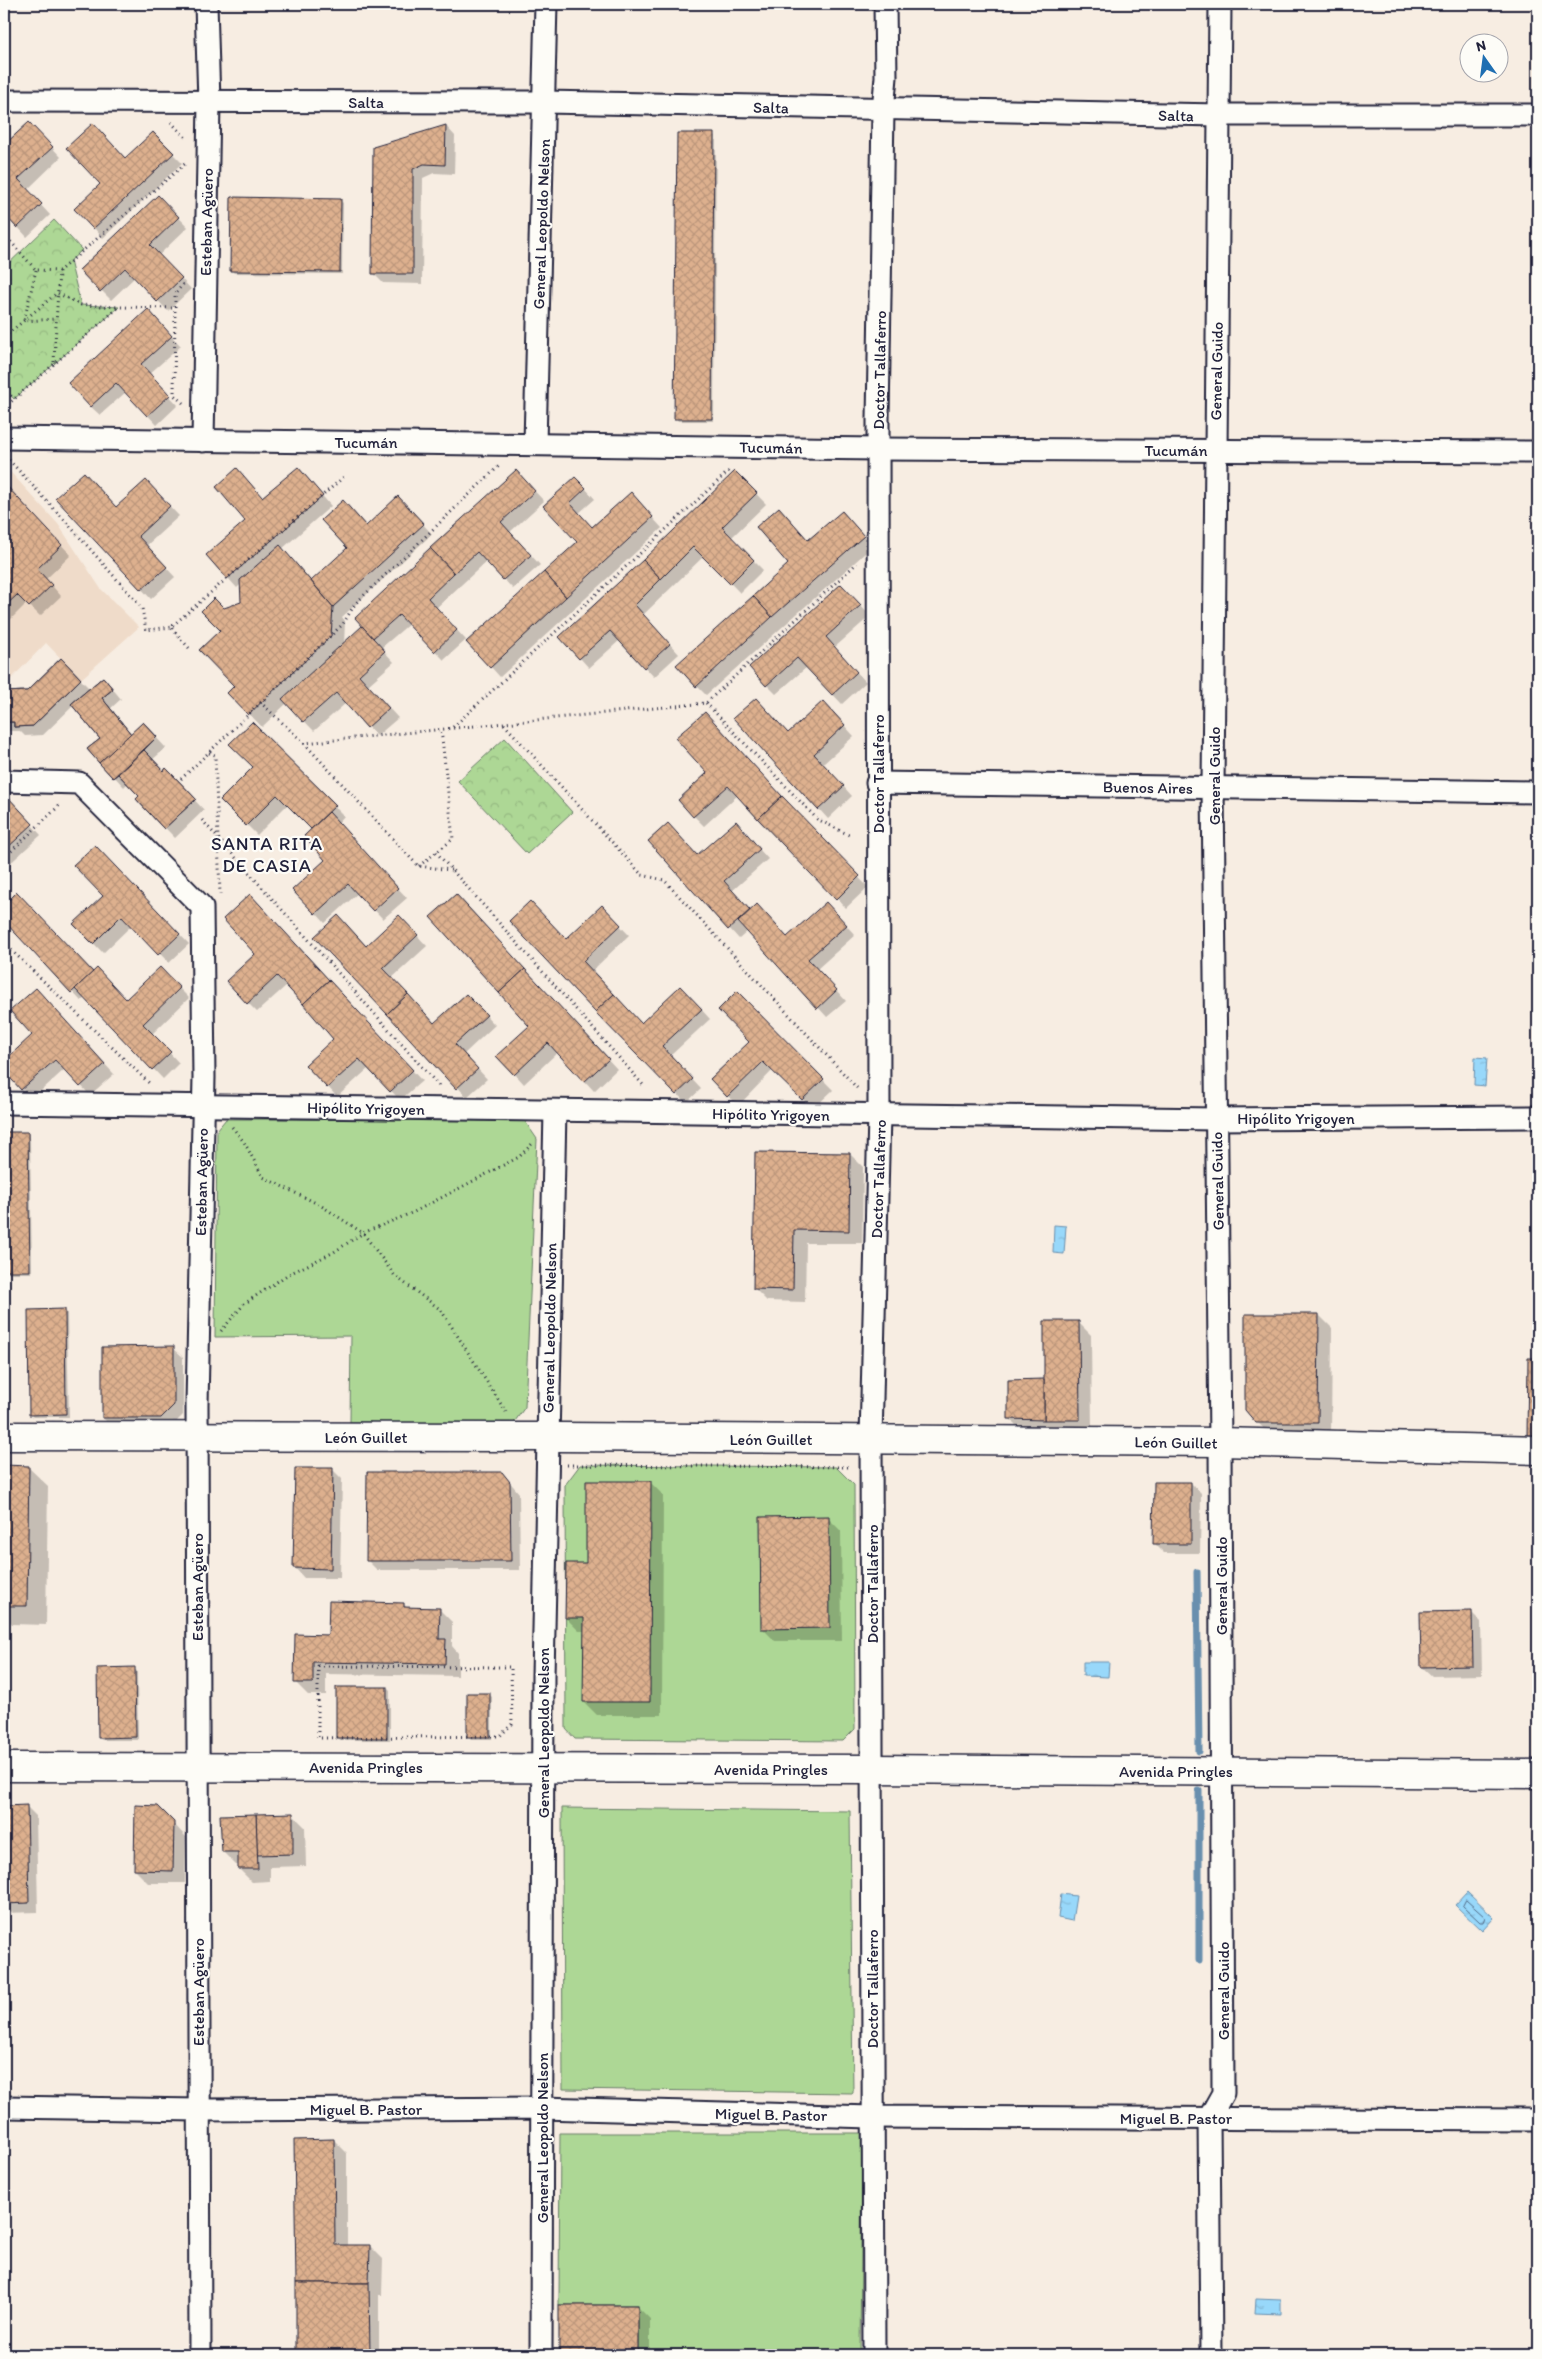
<svg xmlns="http://www.w3.org/2000/svg" width="1542" height="2359" font-family="Itim,sans-serif">
  <style>
    .built { fill: #efdbc9 }
    .grass { fill: #add795; stroke: #687c68 }
    .park { fill: url(#park-crowns); stroke: #687c68 }
    .water { fill: url(#water-ripples); stroke: #698fae }
    .shadow { fill: #0003 }
    .lines { fill: none; stroke-linecap: round; stroke-linejoin: round }
    .shore { stroke: #516b87; stroke-width: 1 }
    .stream { stroke: #698fae; stroke-width: 7 }
    .building { fill: url(#building-cross-hatch); stroke: #22223b }
    .minor-casing { stroke: #22223b; stroke-width: 25 }
    .tertiary-casing { stroke: #22223b; stroke-width: 31 }
    .secondary-casing { stroke: #22223b; stroke-width: 31 }
    .path { stroke: #22223b; stroke-width: 3; stroke-dasharray: 1 4; stroke-linecap: butt }
    .minor { stroke: #fdfcf7; stroke-width: 21 }
    .tertiary { stroke: #fdfcf7; stroke-width: 28 }
    .secondary { stroke: #fdfcf7; stroke-width: 28 }
    .labels { text-anchor: middle; stroke-width: 4.5; stroke-linejoin: round; paint-order: stroke }
    .street-label { font-size: 16px; fill: #22223b; stroke: #fdfcf7 }
    .quarter-label { font-size: 19px; letter-spacing: 1px; fill: #22223b; stroke: #fdfcf7 }
  </style>
  <defs>
    <pattern id="park-crowns" width="20" height="18" patternUnits="userSpaceOnUse" patternTransform="scale(1.25)"><rect width="20" height="18" fill="#add795"/><path d="M2 6a3 3 0 1 1 6 0M12 15a3 3 0 1 1 6 0" fill="none" stroke="#95b881"/></pattern>
    <pattern id="water-ripples" width="26" height="14" patternUnits="userSpaceOnUse" patternTransform="scale(1.25)"><rect width="26" height="14" fill="#98d8fa"/><path d="M2 4q2-2 4 0t4 0M15 11q2-2 4 0t4 0" fill="none" stroke="#83b9d7"/></pattern>
    <pattern id="building-cross-hatch" width="8" height="8" patternUnits="userSpaceOnUse" patternTransform="scale(1.25)"><rect width="8" height="8" fill="#ddb08e"/><path d="M0 0l8 8M0 8l8-8" fill="none" stroke="#bd977b"/></pattern>
  </defs>
  <rect width="100%" height="100%" fill="#f7ede2"/>
  <filter id="ink" filterUnits="userSpaceOnUse"><feTurbulence type="fractalNoise" baseFrequency=".02" numOctaves="2"/><feDisplacementMap in="SourceGraphic" scale="10" xChannelSelector="R" yChannelSelector="G"/><feConvolveMatrix kernelMatrix="1 2 1 2 8 2 1 2 1" color-interpolation-filters="sRGB"/></filter>
  <g filter="url(#ink)">
    <polygon class="built" points="4,465 58,524 101,589 139,627 81,679 46,643 11,679 4,678"/>
    <g class="grass">
      <polygon points="226,1119 524,1120 537,1139 525,1407 513,1424 350,1422 351,1336 215,1337 217,1130"/>
      <polygon points="580,1465 836,1467 854,1485 855,1729 843,1741 575,1739 566,1729 565,1485"/>
      <polygon points="562,1808 850,1811 853,2093 563,2089"/>
      <polygon points="560,2133 862,2133 860,2355 638,2355 638,2305 559,2305"/>
    </g>
    <g class="park">
      <polygon points="54,220 82,250 70,261 81,305 119,307 14,399 4,388 4,268"/>
      <polygon points="505,738 572,812 527,854 458,781"/>
    </g>
    <g class="water">
      <polygon points="1475,1057 1487,1058 1485,1086 1474,1085"/>
      <polygon points="1054,1225 1066,1226 1064,1254 1053,1253"/>
      <polygon points="1083,1662 1109,1662 1108,1677 1083,1676"/>
      <polygon points="1467,1892 1494,1918 1482,1931 1455,1905"/>
      <polygon points="1061,1894 1076,1896 1072,1921 1058,1918"/>
      <polygon points="1256,2299 1281,2300 1281,2314 1255,2313"/>
    </g>
    <g class="shadow">
      <polygon points="29,123 61,157 27,190 50,215 27,237 4,212 4,146"/>
      <polygon points="446,126 455,136 454,174 434,173 423,178 422,284 383,283 374,274 374,148"/>
      <polygon points="153,134 182,163 103,238 94,228 102,184"/>
      <polygon points="713,134 716,137 714,421 678,421 676,418"/>
      <polygon points="158,196 188,227 159,255 191,289 168,311 135,277 111,300 81,270"/>
      <polygon points="340,200 343,203 342,274 234,273 231,270"/>
      <polygon points="157,321 181,346 149,374 178,405 157,425 126,392 100,415 90,406"/>
      <polygon points="735,472 766,504 731,538 763,570 740,593 704,556 643,615 679,654 654,677 620,640 589,668 580,658 643,561"/>
      <polygon points="307,478 331,506 282,549 312,582 348,548 366,527 408,508 432,534 342,617 345,621 344,645 525,481 544,501 510,532 540,565 513,589 487,561 436,608 466,640 444,660 409,624 381,648 394,662 368,685 398,718 377,736 346,703 314,731 287,703 262,727 229,693 236,687 221,630 224,609 243,603 241,584 237,588 228,578 247,521 263,499"/>
      <polygon points="4,484 71,555 46,579 61,596 40,616 27,603 4,626"/>
      <polygon points="585,488 595,499 579,513 593,529 640,504 662,528 500,677 491,667 579,542 545,506"/>
      <polygon points="155,491 179,516 146,546 175,577 151,599 57,498 117,508"/>
      <polygon points="789,518 809,541 851,522 873,546 706,695 697,686 790,564"/>
      <polygon points="851,595 870,616 834,648 866,682 842,704 807,667 776,694 767,685"/>
      <polygon points="61,660 90,689 112,688 121,699 110,709 132,735 153,734 166,748 152,760 164,773 166,770 204,810 175,838 137,799 141,796 128,783 124,787 89,749 102,739 74,705 43,735 25,736 20,731 4,731 4,693 27,693"/>
      <polygon points="832,712 854,736 823,764 852,796 828,819 819,809 788,734"/>
      <polygon points="252,724 344,816 338,823 407,898 383,919 358,893 325,923 316,913 327,860 313,829 288,804 257,835 222,800 255,767"/>
      <polygon points="709,773 791,808 868,887 846,908 738,795 704,826 694,816"/>
      <polygon points="7,798 41,835 4,869 4,801"/>
      <polygon points="745,833 768,859 732,891 751,911 787,938 835,913 855,935 817,969 846,1001 827,1017 748,931 739,939 650,841 698,857"/>
      <polygon points="95,847 189,944 169,963 132,925 103,953 75,924 105,896"/>
      <polygon points="17,894 93,974 126,1000 160,969 189,998 152,1034 179,1063 163,1079 85,998 81,1001 4,919 4,906"/>
      <polygon points="260,905 422,1081 400,1100 369,1068 337,1097 328,1087 335,1039 287,985 257,1012 248,1003 257,954"/>
      <polygon points="465,905 617,1069 594,1091 558,1052 524,1084 515,1074 531,1026"/>
      <polygon points="602,907 629,935 592,971 641,1025 690,997 710,1019 670,1056 701,1089 686,1103 510,921 566,941"/>
      <polygon points="408,926 427,946 392,978 435,1024 476,1005 495,1025 464,1054 487,1079 467,1097 316,937 367,947"/>
      <polygon points="737,992 833,1090 813,1109 773,1070 738,1106 712,1080 751,1042"/>
      <polygon points="45,999 114,1074 90,1095 65,1069 32,1099 4,1069 4,1063 34,1035"/>
      <polygon points="4,1133 28,1133 30,1136 32,1273 4,1273"/>
      <polygon points="756,1153 850,1154 863,1167 862,1243 806,1243 805,1302 767,1301 754,1288"/>
      <polygon points="65,1310 67,1313 69,1417 33,1417 30,1414"/>
      <polygon points="1319,1315 1332,1328 1331,1436 1271,1435 1257,1422"/>
      <polygon points="1078,1322 1091,1335 1092,1432 1023,1432 1010,1419 1045,1381"/>
      <polygon points="173,1348 183,1357 183,1415 171,1427 113,1428 103,1418"/>
      <polygon points="1530,1359 1538,1359 1538,1446"/>
      <polygon points="4,1467 28,1467 48,1486 46,1625 12,1624 4,1616"/>
      <polygon points="332,1469 342,1479 340,1578 304,1578 295,1568"/>
      <polygon points="502,1473 519,1493 520,1570 377,1570 367,1560"/>
      <polygon points="650,1482 663,1495 662,1715 597,1715 584,1702 585,1631 579,1631 566,1618 587,1564"/>
      <polygon points="1191,1483 1201,1493 1200,1553 1164,1553 1154,1543"/>
      <polygon points="828,1518 841,1531 842,1641 775,1641 762,1628"/>
      <polygon points="403,1604 408,1608 439,1609 452,1622 452,1646 458,1653 458,1676 326,1674 326,1695 308,1695 295,1682 329,1636"/>
      <polygon points="1472,1613 1481,1622 1482,1675 1432,1676 1422,1667"/>
      <polygon points="134,1669 137,1671 138,1740 102,1740 99,1738"/>
      <polygon points="387,1688 390,1691 390,1740 340,1740 338,1737"/>
      <polygon points="489,1694 492,1697 492,1739 471,1739 468,1736"/>
      <polygon points="26,1806 36,1816 38,1912 4,1913 4,1807"/>
      <polygon points="158,1807 186,1837 185,1883 148,1883 135,1870"/>
      <polygon points="292,1814 305,1827 306,1866 270,1867 270,1881 252,1882 239,1869 239,1865 236,1865 223,1852"/>
      <polygon points="334,2140 347,2153 347,2247 370,2246 383,2259 382,2295 379,2295 379,2355 297,2355 297,2283"/>
      <polygon points="560,2306 637,2306 650,2319 650,2355 560,2355"/>
    </g>
    <g class="lines">
      <polygon class="shore" points="1466,1900 1485,1917 1483,1922 1480,1922 1463,1906"/>
      <g class="stream">
        <polyline points="1197,1572 1199,1751"/>
        <polyline points="1199,1791 1199,1960"/>
      </g>
    </g>
    <g class="building">
      <polygon points="29,122 53,147 18,179 42,204 17,228 4,214 4,145"/>
      <polygon points="93,123 125,158 153,132 174,153 93,229 74,209 100,184 66,148"/>
      <polygon points="446,125 445,165 424,164 413,169 413,274 372,274 373,147"/>
      <polygon points="677,133 714,133 712,419 674,419"/>
      <polygon points="158,195 179,217 150,245 182,278 157,302 125,268 100,292 79,270"/>
      <polygon points="231,197 341,199 340,272 230,271"/>
      <polygon points="148,309 172,336 141,364 170,395 147,416 116,383 90,407 68,383"/>
      <polygon points="298,467 323,496 227,579 206,555 245,521 216,487 237,468 262,497"/>
      <polygon points="516,470 535,491 501,522 531,555 503,580 477,552 454,573 430,548"/>
      <polygon points="735,471 757,493 722,527 754,560 730,584 693,547 661,579 643,560"/>
      <polygon points="84,472 116,507 146,480 170,506 138,536 167,567 141,590 55,498"/>
      <polygon points="575,477 586,488 570,503 592,527 631,492 653,517 566,597 544,572 577,542 543,506"/>
      <polygon points="4,483 62,545 37,569 52,585 29,607 17,595 4,607"/>
      <polygon points="398,496 424,524 333,607 311,581 347,548 321,520 343,500 366,526"/>
      <polygon points="779,507 808,540 842,511 864,536 772,617 753,596 788,564 756,527"/>
      <polygon points="280,545 333,607 331,636 248,715 227,693 234,686 199,650 220,630 201,611 214,598 224,608 241,602 240,580"/>
      <polygon points="430,548 454,573 428,598 457,630 434,652 399,615 373,638 355,618"/>
      <polygon points="643,560 661,579 635,605 670,644 644,668 610,631 579,659 559,637"/>
      <polygon points="544,572 566,597 490,668 466,642"/>
      <polygon points="841,584 861,605 826,637 857,672 832,695 797,658 766,686 749,667"/>
      <polygon points="753,596 772,617 696,687 676,665"/>
      <polygon points="362,626 385,651 359,675 389,708 367,728 336,693 303,722 282,699"/>
      <polygon points="61,658 81,679 33,726 14,727 14,722 4,722 4,692 27,691"/>
      <polygon points="61,658 81,679 33,726 14,727 14,722 4,722 4,692 27,691"/>
      <polygon points="103,677 113,689 102,698 131,734 143,722 157,737 144,750 164,771 166,768 196,799 164,829 136,799 139,796 118,774 113,778 87,749 100,739 71,704"/>
      <polygon points="103,677 113,689 102,698 131,734 99,763 87,749 100,739 71,704"/>
      <polygon points="756,698 788,733 823,701 845,725 814,754 844,786 818,810 733,718"/>
      <polygon points="705,712 782,796 758,819 728,786 693,817 678,800 707,773 675,738"/>
      <polygon points="143,722 157,737 113,778 99,763"/>
      <polygon points="252,722 336,805 311,829 277,795 246,826 220,800 253,767 229,744"/>
      <polygon points="144,750 164,771 166,768 196,799 164,829 136,799 139,796 118,774"/>
      <polygon points="7,796 33,824 4,851 4,799"/>
      <polygon points="782,796 860,876 836,900 758,819"/>
      <polygon points="329,812 398,888 373,911 348,884 315,914 292,890 325,860 304,836"/>
      <polygon points="736,821 760,849 724,881 750,910 728,930 648,841 668,823 697,855"/>
      <polygon points="95,845 180,934 158,955 121,916 93,944 73,924 103,896 73,865"/>
      <polygon points="17,892 93,972 71,993 4,921 4,905"/>
      <polygon points="250,894 329,980 303,1004 277,976 247,1004 226,981 255,954 223,919"/>
      <polygon points="456,894 525,969 499,993 430,917"/>
      <polygon points="530,901 566,939 602,905 621,925 583,961 614,994 595,1012 509,921"/>
      <polygon points="826,902 847,925 808,959 837,990 817,1009 738,922 757,904 787,937"/>
      <polygon points="338,915 366,946 399,915 418,935 383,968 408,994 387,1014 314,937"/>
      <polygon points="160,967 180,988 143,1024 171,1052 152,1070 75,989 97,968 126,999"/>
      <polygon points="525,969 609,1059 584,1082 548,1043 514,1075 496,1056 529,1026 499,993"/>
      <polygon points="329,980 413,1070 390,1092 359,1059 327,1088 305,1065 333,1039 303,1004"/>
      <polygon points="680,986 702,1009 662,1046 693,1079 676,1095 595,1012 614,994 641,1023"/>
      <polygon points="36,988 105,1064 80,1087 55,1060 21,1090 4,1071 4,1061 32,1035 10,1011"/>
      <polygon points="737,991 824,1079 802,1100 763,1062 727,1097 710,1079 749,1042 718,1010"/>
      <polygon points="408,994 434,1023 466,994 487,1015 455,1044 478,1069 456,1089 387,1014"/>
      <polygon points="4,1132 28,1132 30,1271 4,1271"/>
      <polygon points="755,1152 850,1153 849,1231 794,1230 793,1290 753,1289"/>
      <polygon points="65,1309 66,1414 29,1415 28,1310"/>
      <polygon points="1245,1314 1319,1314 1318,1423 1256,1423 1245,1410"/>
      <polygon points="1044,1321 1079,1321 1080,1420 1044,1420"/>
      <polygon points="174,1346 174,1405 161,1418 102,1418 102,1347"/>
      <polygon points="1528,1358 1538,1358 1538,1437 1527,1436"/>
      <polygon points="1044,1379 1044,1420 1008,1419 1008,1380"/>
      <polygon points="4,1465 29,1466 27,1606 4,1606"/>
      <polygon points="295,1468 333,1468 331,1569 293,1568"/>
      <polygon points="367,1472 502,1472 510,1482 511,1561 366,1561"/>
      <polygon points="586,1481 651,1481 650,1702 583,1702 584,1618 565,1618 566,1563 586,1563"/>
      <polygon points="1154,1482 1191,1482 1191,1544 1153,1544"/>
      <polygon points="829,1516 830,1628 761,1629 760,1517"/>
      <polygon points="329,1601 404,1603 404,1607 440,1608 439,1639 446,1639 445,1664 313,1662 313,1683 294,1683 295,1634 328,1635"/>
      <polygon points="1472,1611 1473,1666 1421,1667 1420,1612"/>
      <polygon points="135,1667 136,1737 98,1738 97,1668"/>
      <rect x="336" y="1687" width="51" height="51"/>
      <rect x="467" y="1693" width="23" height="44"/>
      <polygon points="27,1805 29,1903 4,1904 4,1806"/>
      <polygon points="135,1805 158,1806 174,1822 173,1871 134,1870"/>
      <polygon points="293,1813 293,1854 257,1855 256,1814"/>
      <polygon points="256,1814 258,1869 238,1869 238,1852 222,1852 220,1815"/>
      <polygon points="334,2139 335,2245 370,2245 369,2283 296,2283 294,2140"/>
      <polygon points="296,2283 369,2283 370,2355 296,2355"/>
      <rect x="559" y="2305" width="79" height="50"/>
    </g>
    <g class="lines">
      <defs>
        <g id="minor">
          <polyline points="4,101 544,102 1220,115 1538,115"/>
          <polyline points="4,438 878,449 1538,452"/>
          <polyline points="203,441 209,102 206,4"/>
          <polyline points="535,443 546,4"/>
          <polyline points="4,781 79,783 202,907 204,1077 197,1404 200,2355"/>
          <polyline points="877,783 1538,792"/>
          <polyline points="4,1103 1216,1119 1538,1117"/>
          <polyline points="4,2107 198,2110 541,2108 872,2117 1538,2120"/>
          <polyline points="541,2355 543,1676 555,1111"/>
          <polyline points="874,2355 871,1439 879,1115 878,420 883,110 886,77 885,4"/>
          <polyline points="1211,2355 1209,2118 1223,2093 1220,1442 1213,788 1220,4"/>
        </g>
        <polyline id="tertiary" points="4,1436 560,1437 1220,1442 1538,1450"/>
        <polyline id="secondary" points="4,1767 873,1769 1538,1774"/>
      </defs>
      <use href="#minor" class="minor-casing"/>
      <use href="#tertiary" class="tertiary-casing"/>
      <use href="#secondary" class="secondary-casing"/>
      <g class="path">
        <polyline points="171,122 186,138"/>
        <polyline points="4,234 36,270 59,271"/>
        <polyline points="36,270 24,321 56,319"/>
        <polyline points="4,337 57,293 81,305 119,307"/>
        <polyline points="54,362 59,271 186,163"/>
        <polyline points="4,388 14,399"/>
        <polyline points="183,403 174,395 175,308 175,294 184,283"/>
        <polyline points="4,408 119,307 175,308"/>
        <polyline points="9,460 69,525 142,608 146,630 171,627"/>
        <polyline points="189,648 171,627 346,475"/>
        <polyline points="260,702 304,743 706,703 857,563"/>
        <polyline points="706,703 817,819 849,835"/>
        <polyline points="504,724 642,875 664,880 857,1088"/>
        <polyline points="453,727 731,469"/>
        <polyline points="304,743 418,866 451,870"/>
        <polyline points="209,753 215,755 220,894"/>
        <polyline points="181,779 343,624 355,604 499,466"/>
        <polyline points="202,820 439,1086"/>
        <polyline points="436,852 645,1087"/>
        <polyline points="4,858 61,804"/>
        <polyline points="419,866 453,839 441,729"/>
        <polyline points="4,943 149,1083"/>
        <polyline points="232,1127 244,1142 263,1177 320,1205 363,1233 395,1276 441,1310 506,1412"/>
        <polyline points="221,1331 244,1304 287,1275 334,1252 363,1233 414,1212 519,1157 532,1144"/>
        <polyline points="567,1465 851,1467"/>
        <polygon points="318,1666 511,1667 512,1724 500,1736 318,1738"/>
      </g>
      <use href="#minor" class="minor"/>
      <use href="#tertiary" class="tertiary"/>
      <use href="#secondary" class="secondary"/>
    </g>
  </g>
  <g class="labels">
    <g class="street-label">
      <text x="366" y="108">Salta</text>
      <text transform="translate(771 107) rotate(1)" y="6">Salta</text>
      <text transform="translate(1176 115) rotate(1)" y="6">Salta</text>
      <text transform="translate(206 222) rotate(-89)" y="6">Esteban Agüero</text>
      <text transform="translate(541 224) rotate(-88)" y="6">General Leopoldo Nelson</text>
      <text transform="translate(879 370) rotate(-89)" y="6">Doctor Tallaferro</text>
      <text transform="translate(1216 371) rotate(-89)" y="6">General Guido</text>
      <text x="366" y="448">Tucumán</text>
      <text transform="translate(771 447) rotate(1)" y="6">Tucumán</text>
      <text x="1176" y="456">Tucumán</text>
      <text transform="translate(878 774) rotate(-90)" y="6">Doctor Tallaferro</text>
      <text transform="translate(1214 776) rotate(-90)" y="6">General Guido</text>
      <text transform="translate(1148 787) rotate(1)" y="6">Buenos Aires</text>
      <text transform="translate(366 1108) rotate(1)" y="6">Hipólito Yrigoyen</text>
      <text transform="translate(771 1114) rotate(1)" y="6">Hipólito Yrigoyen</text>
      <text x="1296" y="1124">Hipólito Yrigoyen</text>
      <text transform="translate(878 1179) rotate(-88)" y="6">Doctor Tallaferro</text>
      <text transform="translate(1217 1181) rotate(-91)" y="6">General Guido</text>
      <text transform="translate(201 1182) rotate(-89)" y="6">Esteban Agüero</text>
      <text transform="translate(549 1328) rotate(-89)" y="6">General Leopoldo Nelson</text>
      <text x="366" y="1443">León Guillet</text>
      <text x="771" y="1445">León Guillet</text>
      <text transform="translate(1176 1442) rotate(1)" y="6">León Guillet</text>
      <text transform="translate(872 1584) rotate(-90)" y="6">Doctor Tallaferro</text>
      <text transform="translate(1221 1586) rotate(-90)" y="6">General Guido</text>
      <text transform="translate(197 1587) rotate(-90)" y="6">Esteban Agüero</text>
      <text transform="translate(543 1733) rotate(-90)" y="6">General Leopoldo Nelson</text>
      <text x="366" y="1773">Avenida Pringles</text>
      <text x="771" y="1775">Avenida Pringles</text>
      <text x="1176" y="1777">Avenida Pringles</text>
      <text transform="translate(872 1989) rotate(-90)" y="6">Doctor Tallaferro</text>
      <text transform="translate(1223 1991) rotate(-90)" y="6">General Guido</text>
      <text transform="translate(198 1992) rotate(-90)" y="6">Esteban Agüero</text>
      <text x="366" y="2115">Miguel B. Pastor</text>
      <text transform="translate(771 2114) rotate(1)" y="6">Miguel B. Pastor</text>
      <text x="1176" y="2124">Miguel B. Pastor</text>
      <text transform="translate(542 2138) rotate(-90)" y="6">General Leopoldo Nelson</text>
    </g>
    <g class="quarter-label">
      <text x="267" y="850">SANTA RITA<tspan x="267" dy="22">DE CASIA</tspan></text>
    </g>
  </g>
  <rect width="1542" height="2359" fill="none" stroke="#fdfcf7" stroke-width="20"/>
  <rect x="10" y="10" width="1522" height="2339" fill="none" stroke="#22223b" stroke-width="2" filter="url(#ink)"/>
  <g transform="translate(1484 58) rotate(346)"><circle r="24" fill="#fdfcf7" stroke="#a5a5ac"/>
  <path d="M0-4L9 19L0 12L-9 19Z" fill="#1f6fb2"/>
  <text y="-8" font-size="14" font-weight="bold" text-anchor="middle" fill="#22223b">N</text>
  </g>
</svg>
